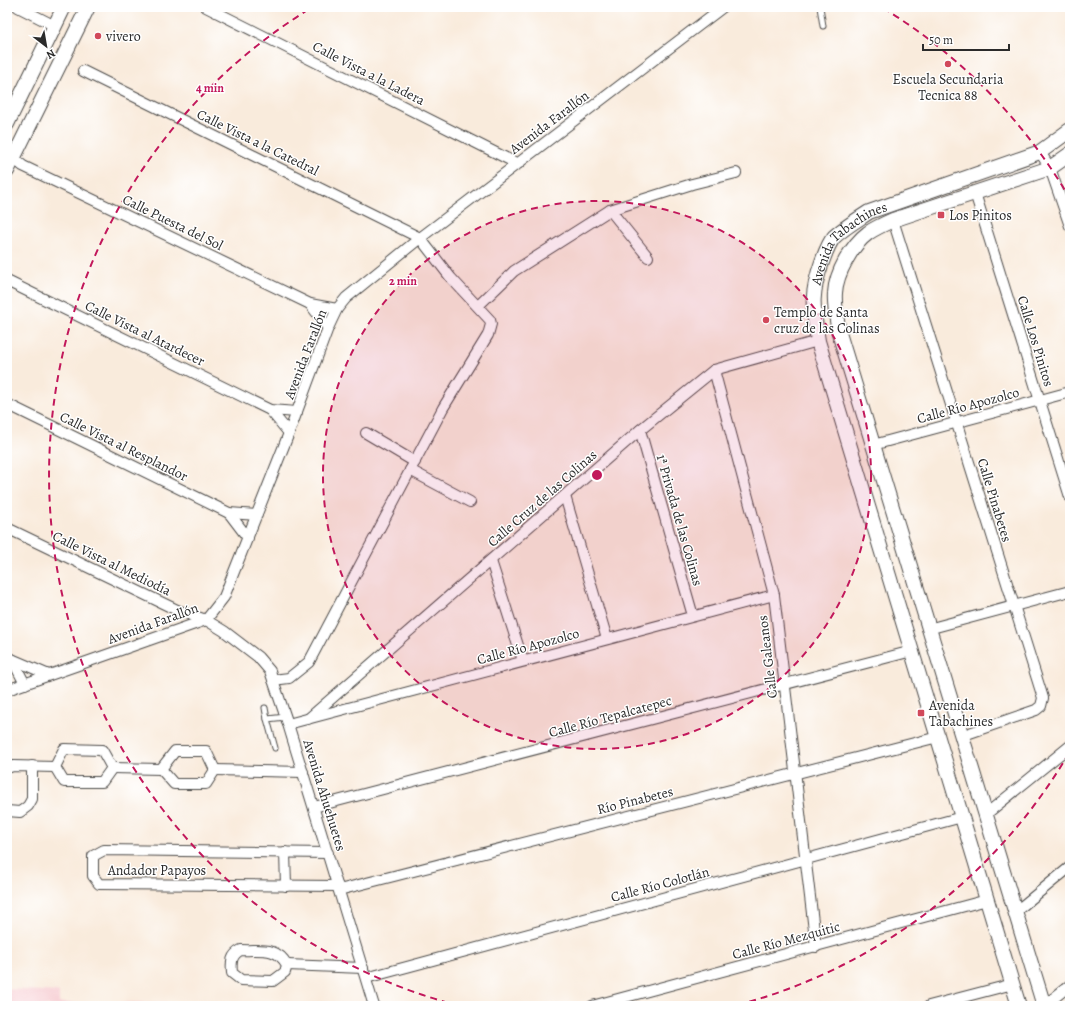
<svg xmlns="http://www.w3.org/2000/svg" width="1077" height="1013" font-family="Alegreya,serif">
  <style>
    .built { fill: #f7cfd4 }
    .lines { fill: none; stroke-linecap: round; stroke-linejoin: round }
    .lane-casing { stroke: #4a4846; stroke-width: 7 }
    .street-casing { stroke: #4a4846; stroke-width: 12 }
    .secondary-casing { stroke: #4a4846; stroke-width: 16 }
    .lane { stroke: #fff; stroke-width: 5 }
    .street { stroke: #fff; stroke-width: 10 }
    .secondary { stroke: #fff; stroke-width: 14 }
    .ring { fill: none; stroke: #c2185b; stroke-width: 2; stroke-dasharray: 7 5 }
    .poi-dot { fill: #d1495b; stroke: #fff; stroke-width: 1.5 }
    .labels { text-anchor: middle; stroke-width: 3; stroke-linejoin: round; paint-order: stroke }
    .poi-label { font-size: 14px; fill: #2b2b2b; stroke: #fff; text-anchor: start }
    .street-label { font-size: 14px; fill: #2b2b2b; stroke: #fff }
    .centre { fill: #c2185b; stroke: #fff; stroke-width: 2 }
    .ring-label { font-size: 12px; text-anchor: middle; font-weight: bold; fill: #c2185b; stroke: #fff; stroke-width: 3; stroke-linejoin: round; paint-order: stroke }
  </style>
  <rect width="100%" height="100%" fill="#fff"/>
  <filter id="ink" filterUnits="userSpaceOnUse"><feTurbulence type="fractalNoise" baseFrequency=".025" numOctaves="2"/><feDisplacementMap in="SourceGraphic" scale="8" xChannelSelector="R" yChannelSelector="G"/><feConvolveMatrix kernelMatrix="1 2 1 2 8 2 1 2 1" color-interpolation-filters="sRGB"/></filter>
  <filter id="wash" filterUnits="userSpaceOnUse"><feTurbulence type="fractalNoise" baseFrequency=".012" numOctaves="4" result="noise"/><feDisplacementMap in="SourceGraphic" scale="16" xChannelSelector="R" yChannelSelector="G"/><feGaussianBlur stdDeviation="0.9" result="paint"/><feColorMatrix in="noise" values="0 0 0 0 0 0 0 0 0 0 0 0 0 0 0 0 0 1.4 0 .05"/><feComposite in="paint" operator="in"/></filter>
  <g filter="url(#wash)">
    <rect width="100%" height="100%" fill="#f9ebdc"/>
    <polygon class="built" points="7,989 59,992 59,1003 167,1002 166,1006 7,1006"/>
  </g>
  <g filter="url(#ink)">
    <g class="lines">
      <defs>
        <g id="lane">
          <polyline points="820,7 823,26"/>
          <polyline points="265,708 267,719"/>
          <polyline points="275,748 267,719 286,717"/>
        </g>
        <g id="street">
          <polyline points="18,7 55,26"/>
          <polyline points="206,7 518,164"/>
          <polyline points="83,71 420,238 451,278 490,320 491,324 488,335 443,408 309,662 289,678 273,680"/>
          <polyline points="1040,152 1050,168 1070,226"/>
          <polyline points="7,153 23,166 310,304 337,309"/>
          <polyline points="975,193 1070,497"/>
          <polyline points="610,210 648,257"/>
          <polyline points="893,220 1043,698 1041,706 1036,710 961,736"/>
          <polyline points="7,281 270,410 297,412"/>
          <polyline points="310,304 328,328"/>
          <polyline points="478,306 514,271 610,210 692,184 736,173"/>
          <polyline points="714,370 774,595 816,947"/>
          <polyline points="7,404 229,513 257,515"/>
          <polyline points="270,410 289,433"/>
          <polyline points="640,430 693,616"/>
          <polyline points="366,433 415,462"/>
          <polyline points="873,445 1070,392"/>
          <polyline points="410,470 470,502"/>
          <polyline points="565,496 607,639"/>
          <polyline points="229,513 248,538"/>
          <polyline points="7,528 177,610 206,620 224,631 258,657 270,671 288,724 374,1006"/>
          <polyline points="491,561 523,661"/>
          <polyline points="928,629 1070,591"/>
          <polyline points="7,657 49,675"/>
          <polyline points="12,659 25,684"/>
          <polyline points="7,690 206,620 224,597 289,433 328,328 337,309 346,298 420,238 723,7"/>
          <polyline points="308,719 640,430 714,370 818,341"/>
          <polyline points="288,724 774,595"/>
          <polyline points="55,767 64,749 102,750 112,768"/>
          <polyline points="55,767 64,782 102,782 112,768"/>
          <polyline points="7,768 13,766 55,767"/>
          <polyline points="112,768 161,769 174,784 206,784 215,770"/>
          <polyline points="161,769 175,751 206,751 215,770"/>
          <polyline points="215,770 303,772"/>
          <polyline points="314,807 912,651"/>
          <polyline points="7,811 20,812 28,806 32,799 32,766"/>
          <polyline points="985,815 1070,746"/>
          <polyline points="285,852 286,886"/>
          <polyline points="328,853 104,850 93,856 93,876 99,884 338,886"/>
          <polyline points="339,890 938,737"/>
          <polyline points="1015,912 1070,867"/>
          <path d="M 241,950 C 260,951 277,946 287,965 L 285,972 L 273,981 L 241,980 L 232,973 C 231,962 231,955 241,950 Z"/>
          <polyline points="287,965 363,968"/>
          <polyline points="366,978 962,817"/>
          <polyline points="592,1006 987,900"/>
          <polyline points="929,1006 1013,984"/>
          <polyline points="1044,1006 1070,985"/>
        </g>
        <g id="secondary">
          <polyline points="7,124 64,7"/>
          <polyline points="7,171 88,7"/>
          <path id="s1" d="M 1019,1006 L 818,341 C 813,308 810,295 822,262 C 825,254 828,244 834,237 C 845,227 857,220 869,212 L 1040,152 L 1070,130"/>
          <path d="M 1044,1006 L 839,333 C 837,320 834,306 835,293 C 836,273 852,245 868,233 C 875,228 884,224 893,220 L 1050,168 L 1070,154"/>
        </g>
      </defs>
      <use href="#lane" class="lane-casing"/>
      <use href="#street" class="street-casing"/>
      <use href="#secondary" class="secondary-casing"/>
      <use href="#lane" class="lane"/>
      <use href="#street" class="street"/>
      <use href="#secondary" class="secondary"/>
    </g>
  </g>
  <circle cx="597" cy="475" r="274" fill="#c2185b" fill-opacity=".12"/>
  <g class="ring">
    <circle cx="597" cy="475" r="274"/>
    <path d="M1069 753A548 548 0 0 1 734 1006M460 1006A548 548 0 0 1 311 8M883 8A548 548 0 0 1 1069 197"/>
  </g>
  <g class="poi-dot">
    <circle cx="98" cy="36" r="4"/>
    <circle cx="948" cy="64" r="4"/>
    <rect x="937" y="211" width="8" height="8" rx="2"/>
    <circle cx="766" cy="320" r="4"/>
    <rect x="917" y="709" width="8" height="8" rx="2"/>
  </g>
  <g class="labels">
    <g class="poi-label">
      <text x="106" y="41">vivero</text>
      <text x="948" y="84" text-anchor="middle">Escuela Secundaria<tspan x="948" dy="16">Tecnica 88</tspan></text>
      <text x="949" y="220">Los Pinitos</text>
      <text x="774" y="317">Templo de Santa<tspan x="774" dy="16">cruz de las Colinas</tspan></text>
      <text x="929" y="710">Avenida<tspan x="929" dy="16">Tabachines</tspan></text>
    </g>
    <g class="street-label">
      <text transform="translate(369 73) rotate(27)" y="5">Calle Vista a la Ladera</text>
      <text transform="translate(549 122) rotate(-37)" y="5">Avenida Farallón</text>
      <text transform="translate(258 142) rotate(26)" y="5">Calle Vista a la Catedral</text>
      <text transform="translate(173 222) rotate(26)" y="5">Calle Puesta del Sol</text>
      <text dy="5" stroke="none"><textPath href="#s1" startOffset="808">Avenida Tabachines</textPath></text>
      <text transform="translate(145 333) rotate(26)" y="5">Calle Vista al Atardecer</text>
      <text transform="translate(1036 341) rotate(73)" y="5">Calle Los Pinitos</text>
      <text transform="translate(305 354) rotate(-69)" y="5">Avenida Farallón</text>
      <text transform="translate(968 405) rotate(-15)" y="5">Calle Río Apozolco</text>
      <text transform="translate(124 446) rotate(26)" y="5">Calle Vista al Resplandor</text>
      <text transform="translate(542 498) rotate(-41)" y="5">Calle Cruz de las Colinas</text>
      <text transform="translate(995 500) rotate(73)" y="5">Calle Pinabetes</text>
      <text transform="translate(680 520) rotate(74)" y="5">1ª Privada de las Colinas</text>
      <text transform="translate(112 563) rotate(26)" y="5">Calle Vista al Mediodía</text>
      <text transform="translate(153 623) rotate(-20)" y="5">Avenida Farallón</text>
      <text transform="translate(528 646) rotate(-15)" y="5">Calle Río Apozolco</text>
      <text transform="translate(767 657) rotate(-97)" y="5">Calle Galeanos</text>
      <text transform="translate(610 716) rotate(-15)" y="5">Calle Río Tepalcatepec</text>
      <text transform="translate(325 795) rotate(73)" y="5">Avenida Ahuehuetes</text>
      <text transform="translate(635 800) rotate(-14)" y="5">Río Pinabetes</text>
      <text x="157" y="875">Andador Papayos</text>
      <text transform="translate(660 884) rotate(-15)" y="5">Calle Río Colotlán</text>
      <text transform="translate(786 940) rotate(-15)" y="5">Calle Río Mezquitic</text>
    </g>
  </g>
  <circle cx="597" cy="475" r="6" class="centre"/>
  <g class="ring-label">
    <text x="210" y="92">4 min</text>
    <text x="403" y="285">2 min</text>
  </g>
  <rect width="1077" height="1013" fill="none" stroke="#fff" stroke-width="24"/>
  <g transform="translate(46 46) rotate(149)" stroke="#ffffff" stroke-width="3" paint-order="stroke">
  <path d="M0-3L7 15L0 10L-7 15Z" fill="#2b2b2b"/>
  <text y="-6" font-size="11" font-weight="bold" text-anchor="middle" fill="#2b2b2b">N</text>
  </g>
  <path d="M923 44v6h86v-6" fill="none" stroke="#2b2b2b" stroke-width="2"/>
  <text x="929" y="44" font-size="12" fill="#2b2b2b" stroke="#ffffff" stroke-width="3" paint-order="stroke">50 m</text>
</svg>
